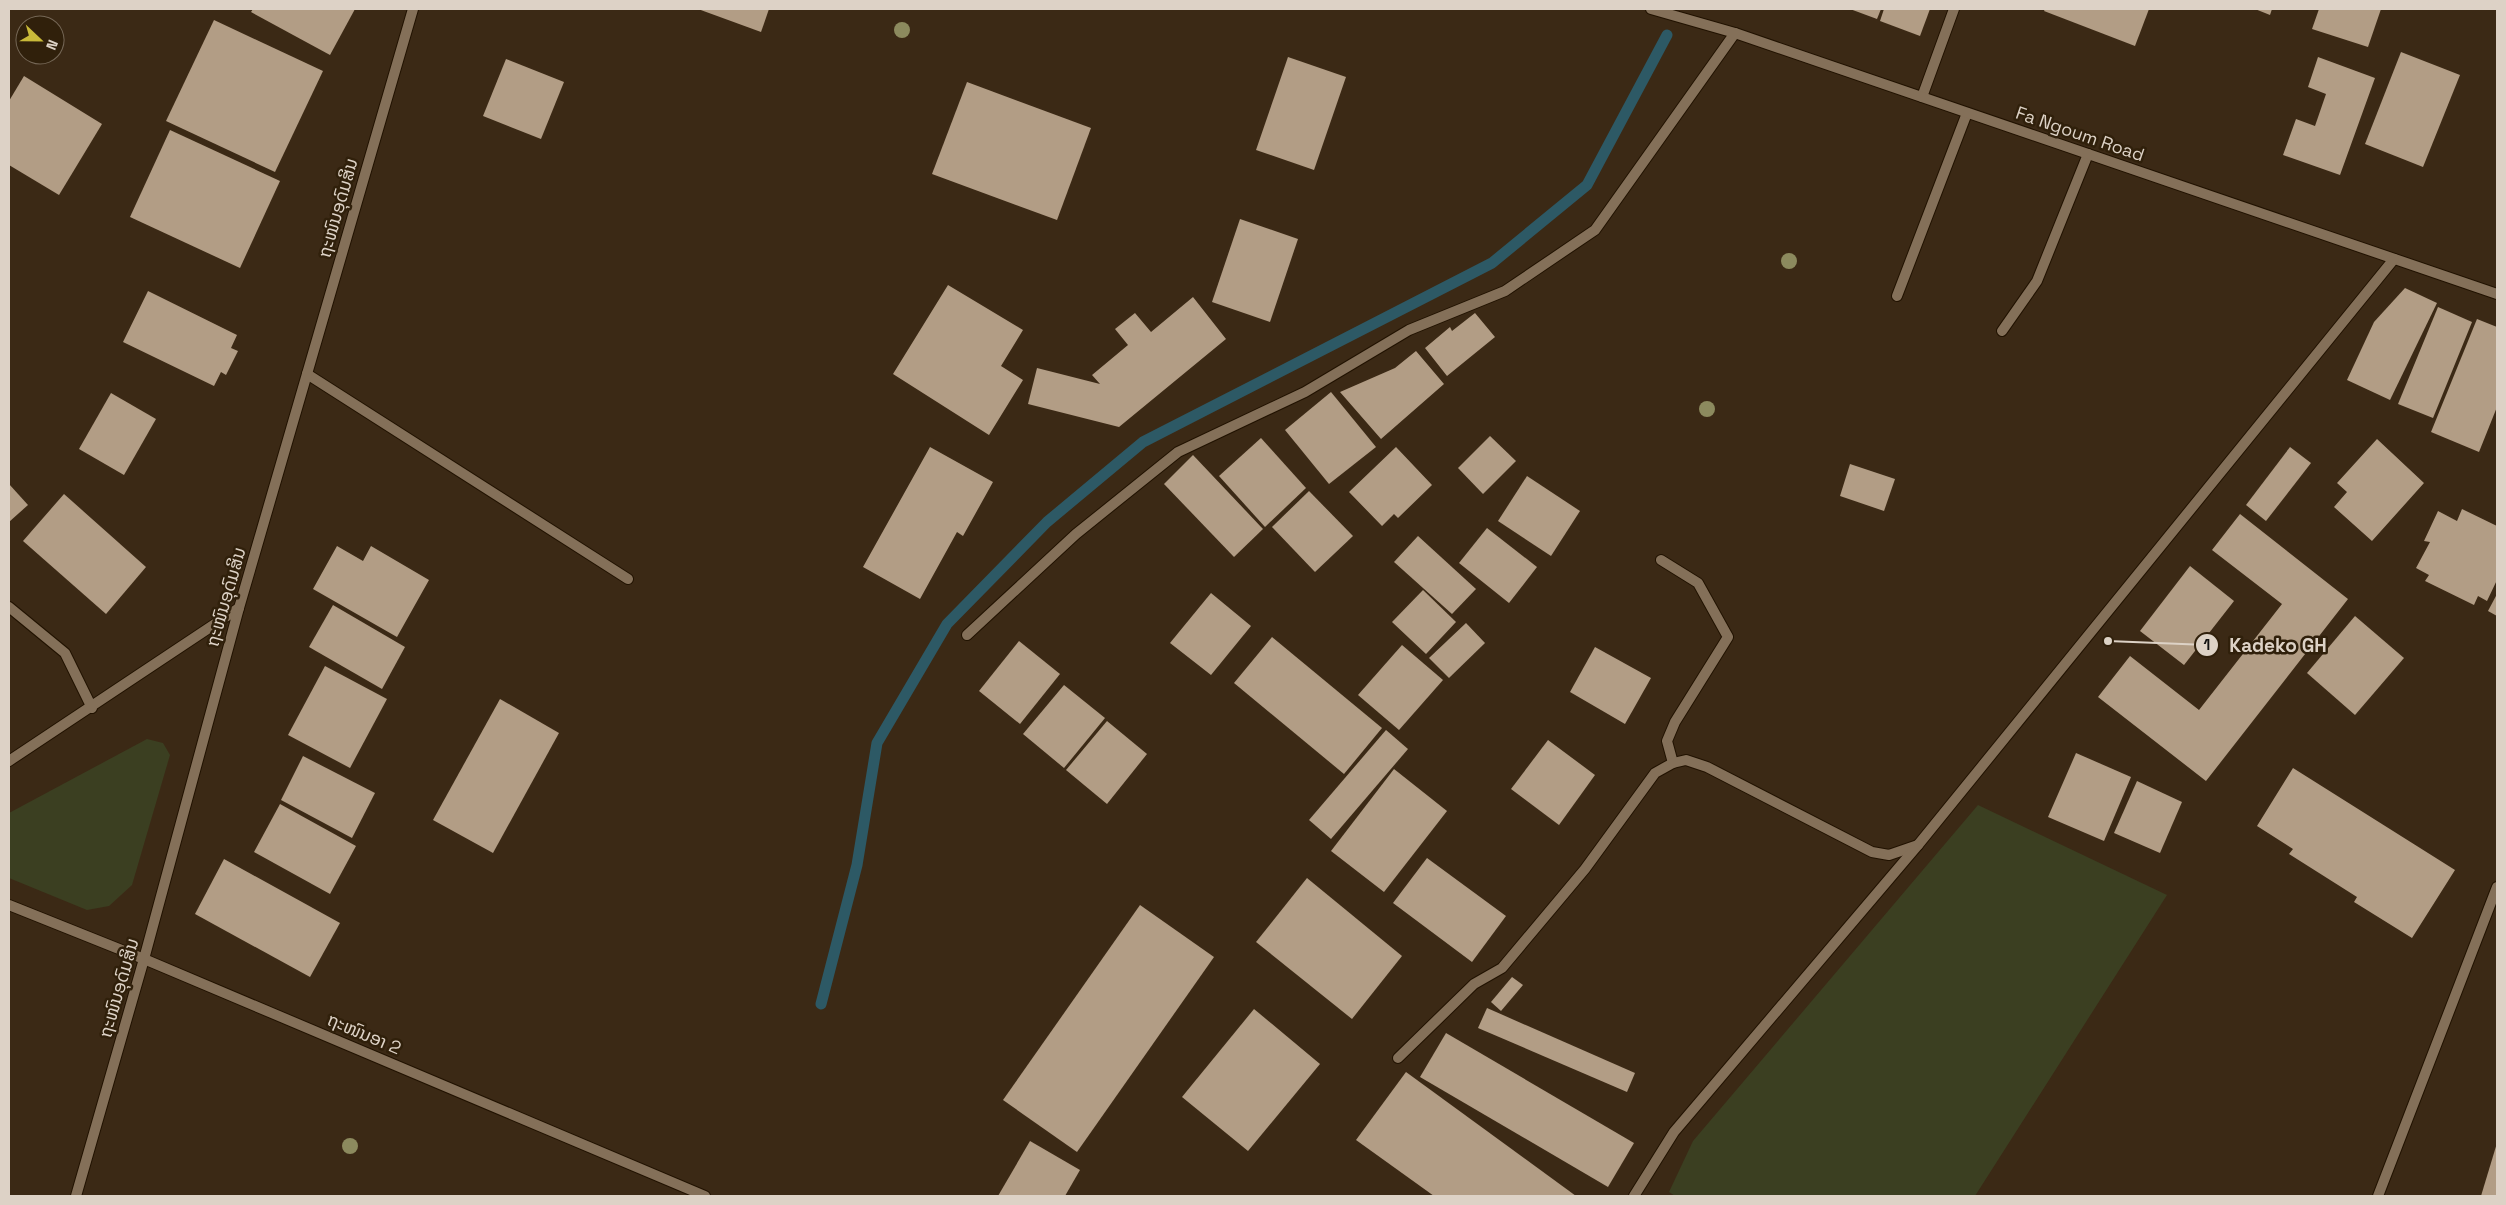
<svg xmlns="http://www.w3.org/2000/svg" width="2506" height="1205" font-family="'Space Grotesk','Noto Sans Lao',sans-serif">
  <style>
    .green { fill: #3b3f21 }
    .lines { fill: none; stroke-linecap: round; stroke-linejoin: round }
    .stream { stroke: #2d5965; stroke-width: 11 }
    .building { fill: #b29d85 }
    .lane-casing { stroke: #211200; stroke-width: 12 }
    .street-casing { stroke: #211200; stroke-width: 12 }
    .lane { stroke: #847059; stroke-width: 10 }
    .street { stroke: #847059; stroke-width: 10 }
    .tree { fill: #8c8a5e }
    .labels { text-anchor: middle; stroke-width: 5; stroke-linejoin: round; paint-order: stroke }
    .street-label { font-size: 18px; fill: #ddd2c6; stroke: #30200b }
    .leader { fill: none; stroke: #ddd2c6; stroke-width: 2 }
    .callout-dot { fill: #ddd2c6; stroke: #30200b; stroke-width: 2 }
    .mark-label { font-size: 15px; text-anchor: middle; font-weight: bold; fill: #111 }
    .callout-label { font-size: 19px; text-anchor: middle; font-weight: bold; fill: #ddd2c6; stroke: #30200b; stroke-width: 5; stroke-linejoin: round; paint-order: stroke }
  </style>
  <rect width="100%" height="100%" fill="#3b2915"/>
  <g class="green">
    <polygon points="147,739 163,743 170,755 132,885 109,906 87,910 9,878 9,813"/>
    <polygon points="1978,805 2167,895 1975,1196 1675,1196 1669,1192 1693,1141"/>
  </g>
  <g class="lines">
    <polyline class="stream" points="821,1004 857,865 877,743 947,624 1047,522 1143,442 1492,263 1587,185 1667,35"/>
  </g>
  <g class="building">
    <polygon points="253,9 355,9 330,55 251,12"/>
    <polygon points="698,9 769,9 761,32"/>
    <polygon points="1850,9 1881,9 1877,19"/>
    <polygon points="1884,9 1930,9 1920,36 1880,21"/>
    <polygon points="2045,9 2149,9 2135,46 2044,11"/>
    <polygon points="2255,9 2272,9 2270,15"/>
    <polygon points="2319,9 2381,9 2368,47 2312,29"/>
    <polygon points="214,20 323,71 275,172 166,121"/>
    <polygon points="2401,52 2460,75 2423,167 2365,144"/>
    <polygon points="1288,57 1346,77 1314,170 1256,150"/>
    <polygon points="2318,57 2375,78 2340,175 2283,155 2296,119 2315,126 2326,94 2308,87"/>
    <polygon points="506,59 564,82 541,139 483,116"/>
    <polygon points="24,76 102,124 59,195 9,165 9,101"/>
    <polygon points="967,82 1091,128 1057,220 932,174"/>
    <polygon points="170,130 280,181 240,268 130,217"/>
    <polygon points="1240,219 1298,239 1270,322 1212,302"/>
    <polygon points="948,285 1023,330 1001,366 1023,380 989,435 893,374"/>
    <polygon points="2405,288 2437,303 2390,400 2347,380 2374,322"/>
    <polygon points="148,291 237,335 231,348 238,351 226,375 221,372 214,386 123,342"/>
    <polygon points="1193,297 1226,339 1119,427 1028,404 1037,368 1100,384 1092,375 1128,345 1115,329 1135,313 1151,332"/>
    <polygon points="2438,307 2472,322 2433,418 2398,404"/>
    <polygon points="1475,313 1495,337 1447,376 1425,348 1450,327 1452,331"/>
    <polygon points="2477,319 2497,327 2497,407 2479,452 2431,432"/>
    <polygon points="1416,351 1444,384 1381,439 1340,392 1395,368"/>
    <polygon points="1331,392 1376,447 1329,484 1285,430"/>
    <polygon points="111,393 156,419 124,475 79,449"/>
    <polygon points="1490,436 1516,461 1483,494 1458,468"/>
    <polygon points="1261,438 1306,488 1265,527 1219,476"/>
    <polygon points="2377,439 2424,483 2372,541 2334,507 2347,492 2337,483"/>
    <polygon points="930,447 993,482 963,536 957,532 920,599 863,567"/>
    <polygon points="1396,447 1432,485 1398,518 1394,514 1382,526 1349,492"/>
    <polygon points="2290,447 2311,463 2266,521 2246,505"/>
    <polygon points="1193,455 1263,529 1234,557 1164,484"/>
    <polygon points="1850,464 1895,479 1884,511 1840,496"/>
    <polygon points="1527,476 1580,511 1551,556 1498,521"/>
    <polygon points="9,484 28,505 9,522"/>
    <polygon points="1309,491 1353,536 1315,572 1272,527"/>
    <polygon points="64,494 146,567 106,614 23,541"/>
    <polygon points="2462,509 2497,526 2497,580 2487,601 2478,596 2474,605 2425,581 2429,575 2416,568 2430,542 2424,541 2438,511 2457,521"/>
    <polygon points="2240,514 2348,599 2206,781 2098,697 2130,656 2199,710 2282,604 2212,550"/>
    <polygon points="1487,528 1537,567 1509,603 1459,563"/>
    <polygon points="1418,536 1476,589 1452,614 1394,562"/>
    <polygon points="337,546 363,561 371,546 429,580 397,637 313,589"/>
    <polygon points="2190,566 2234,601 2184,665 2140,631"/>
    <polygon points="1423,590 1456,622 1426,654 1392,622"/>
    <polygon points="1211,593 1251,626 1211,675 1170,643"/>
    <polygon points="2497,594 2497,616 2488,611"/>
    <polygon points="333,605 405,647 382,689 309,647"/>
    <polygon points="2355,616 2404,658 2355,715 2307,673"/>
    <polygon points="1466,623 1485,643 1449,678 1429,658"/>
    <polygon points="1272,637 1382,728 1344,774 1234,683"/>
    <polygon points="1019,641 1060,674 1020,724 979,691"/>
    <polygon points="1402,645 1443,680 1399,730 1358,695"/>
    <polygon points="1595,647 1651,678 1625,724 1570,692"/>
    <polygon points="325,666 387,699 350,768 288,735"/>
    <polygon points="1064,685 1105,718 1064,768 1023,734"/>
    <polygon points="500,699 559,733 493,853 433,820"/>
    <polygon points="1107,721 1147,754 1107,804 1066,770"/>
    <polygon points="1386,730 1408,749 1331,839 1309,820"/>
    <polygon points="1548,740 1595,775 1559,825 1511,789"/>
    <polygon points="2076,753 2131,777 2104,841 2048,817"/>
    <polygon points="303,756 375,793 352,838 281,800"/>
    <polygon points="2293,768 2455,870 2412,938 2354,902 2357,897 2289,854 2293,849 2257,826"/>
    <polygon points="1394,769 1447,811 1384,892 1331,851"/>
    <polygon points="2137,781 2182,802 2160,853 2114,833"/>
    <polygon points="280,804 356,846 330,894 254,852"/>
    <polygon points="1427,858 1506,916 1472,962 1393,903"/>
    <polygon points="224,859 340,923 310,977 195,914"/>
    <polygon points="1307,878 1402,956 1352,1019 1256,942"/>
    <polygon points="1140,905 1214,957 1077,1152 1003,1100"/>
    <polygon points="1512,977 1523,985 1501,1011 1491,1002"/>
    <polygon points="1487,1008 1635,1073 1627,1092 1478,1028"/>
    <polygon points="1254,1009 1320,1064 1248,1151 1182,1097"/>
    <polygon points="1446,1033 1634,1143 1608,1187 1420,1077"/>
    <polygon points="1406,1072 1576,1196 1434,1196 1356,1140"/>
    <polygon points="1030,1141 1080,1170 1065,1196 998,1196"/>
    <polygon points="2497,1143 2497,1196 2481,1196"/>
  </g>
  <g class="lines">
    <defs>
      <g id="lane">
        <polyline points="1922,97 1954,9"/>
        <polyline points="1897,296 1967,113"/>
        <polyline points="2002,331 2037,281 2088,154"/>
        <polyline points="307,374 628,579"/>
        <polyline points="1661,560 1698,583 1728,637 1675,722 1667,741 1673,763"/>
        <polyline points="9,607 65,653 92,708"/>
        <polyline points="967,635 1076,534 1178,452 1305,392 1409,330 1505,291 1595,230 1735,33"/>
        <polyline points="1398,1058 1474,984 1502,968 1585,869 1655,773 1673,763 1686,760 1707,767 1872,852 1889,855 1918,845"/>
      </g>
      <g id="street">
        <polyline points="1651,9 1735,33 2497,294"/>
        <polyline points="9,761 239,608"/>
        <polyline points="9,905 144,959 705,1196"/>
        <polyline points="76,1196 144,959 239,608 413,9"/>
        <polyline points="1634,1196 1674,1132 1918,845 2394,259"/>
        <polyline points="2378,1196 2497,887"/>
      </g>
    </defs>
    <use href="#lane" class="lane-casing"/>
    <use href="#street" class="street-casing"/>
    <use href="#lane" class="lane"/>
    <use href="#street" class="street"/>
  </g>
  <g class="tree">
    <circle cx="902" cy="30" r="8"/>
    <circle cx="1789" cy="261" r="8"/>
    <circle cx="1707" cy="409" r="8"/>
    <circle cx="350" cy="1146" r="8"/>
  </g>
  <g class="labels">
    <g class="street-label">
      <text transform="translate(2080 134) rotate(19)" y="6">Fa Ngoum Road</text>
      <text transform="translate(338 208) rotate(-74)" y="6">ຖະໜົນອຸດົມສິນ</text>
      <text transform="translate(226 597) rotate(-74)" y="6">ຖະໜົນອຸດົມສິນ</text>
      <text transform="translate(119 988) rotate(-74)" y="6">ຖະໜົນອຸດົມສິນ</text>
      <text transform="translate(364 1034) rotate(23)" y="6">ຖະໜົນອາ 2</text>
    </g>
  </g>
  <path class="leader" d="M2108 641L2207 645"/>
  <g class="callout-dot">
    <circle cx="2108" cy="641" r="5"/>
    <circle cx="2207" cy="645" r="12"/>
  </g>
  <g class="mark-label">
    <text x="2207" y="650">1</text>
  </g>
  <g class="callout-label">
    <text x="2278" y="652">Kadeko GH</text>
  </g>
  <rect width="2506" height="1205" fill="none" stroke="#ddd2c6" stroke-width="20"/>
  <g transform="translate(40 40) rotate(112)"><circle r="24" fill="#30200b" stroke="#756756"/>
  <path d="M0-4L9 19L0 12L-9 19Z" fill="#c9ba3a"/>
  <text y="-8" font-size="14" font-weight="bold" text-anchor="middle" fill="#ddd2c6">N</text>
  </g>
</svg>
